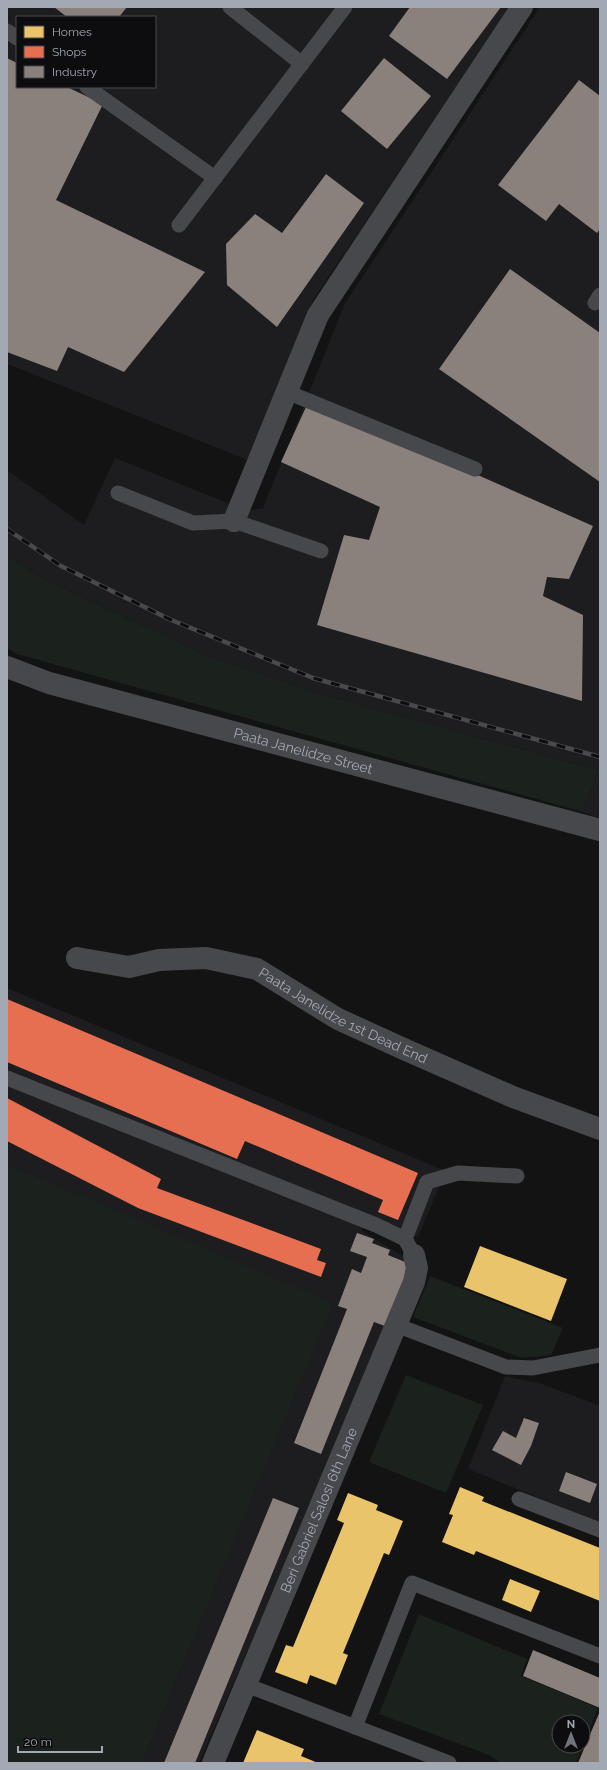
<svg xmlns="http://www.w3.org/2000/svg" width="607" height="1770" font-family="Raleway,sans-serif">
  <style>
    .built { fill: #1d1d1f; fill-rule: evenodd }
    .green { fill: #1b221d }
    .homes { fill: #e9c46a }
    .shops { fill: #e76f51 }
    .industry { fill: #8a817c }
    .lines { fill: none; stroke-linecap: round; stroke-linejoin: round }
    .service { stroke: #47484c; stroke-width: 15 }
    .minor { stroke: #47484c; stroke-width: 22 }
    .rail-casing { stroke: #47494c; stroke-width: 4.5 }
    .rail { stroke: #0d0d0f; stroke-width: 3; stroke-dasharray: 9; stroke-linecap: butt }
    .labels { text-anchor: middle; stroke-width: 4; stroke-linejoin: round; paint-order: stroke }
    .street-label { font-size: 14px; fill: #a3a8b5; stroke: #0d0d0f }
  </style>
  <rect width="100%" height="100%" fill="#131313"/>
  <g class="built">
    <path d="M 7,7 L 510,7 L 313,300 L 250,461 L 7,364 ZM 17,17 L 155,17 L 155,87 L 17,87 Z"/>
    <polygon points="540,7 600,7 600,818 583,812 598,770 313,692 203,654 42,578 7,556 7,470 84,525 115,458 247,511 263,508 344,305"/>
    <polygon points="7,988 446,1171 418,1237 366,1218 362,1231 411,1261 412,1272 199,1763 142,1763 332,1304 7,1164"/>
    <polygon points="505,1376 542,1384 600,1406 600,1523 468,1469"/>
  </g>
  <g class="green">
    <polygon points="7,556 42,578 203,654 313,692 598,770 583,812 17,654 7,648"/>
    <polygon points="7,1164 333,1303 142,1763 7,1763"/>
    <polygon points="430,1276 563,1328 551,1355 522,1358 413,1317"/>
    <polygon points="406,1375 483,1405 446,1493 369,1462"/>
    <polygon points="419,1614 527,1659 521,1676 598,1708 583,1746 583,1722 559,1722 559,1746 583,1746 576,1763 502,1763 489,1755 379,1714"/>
  </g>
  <g class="homes">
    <polygon points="480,1246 567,1279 551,1321 464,1287"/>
    <polygon points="460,1487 484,1497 482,1501 600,1548 600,1601 476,1551 474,1555 442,1542 453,1515 449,1514"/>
    <polygon points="348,1493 378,1505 376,1510 403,1521 389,1555 384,1553 343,1653 348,1655 336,1685 310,1675 307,1684 275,1672 286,1645 293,1647 344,1523 337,1520"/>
    <polygon points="510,1579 540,1591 531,1612 502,1600"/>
    <polygon points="257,1730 304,1749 301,1756 318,1763 243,1763"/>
  </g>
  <g class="shops">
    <polygon points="7,999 418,1173 398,1220 378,1212 383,1200 245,1141 237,1159 7,1062"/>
    <polygon points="7,1098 161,1179 157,1188 321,1249 317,1260 326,1263 321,1277 138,1208 7,1141"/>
  </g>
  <g class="industry">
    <polygon points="54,7 127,7 119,17 67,17"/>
    <polygon points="410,7 501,7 447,79 389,36"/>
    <polygon points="7,58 17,63 17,87 67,87 103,104 56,200 205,272 124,372 68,347 57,371 7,352"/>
    <polygon points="384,58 431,96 387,149 341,111"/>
    <polygon points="579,80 600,96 600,229 597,233 559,204 546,221 498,185"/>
    <polygon points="326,174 364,203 277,327 227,285 226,244 255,214 282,233"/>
    <polygon points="510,269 600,333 600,482 439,369"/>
    <polygon points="306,407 480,476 593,526 569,579 547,577 543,596 583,615 582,701 317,625 344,535 369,540 380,507 281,462"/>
    <polygon points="357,1233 374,1239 372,1243 390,1250 388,1255 410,1264 385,1326 374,1322 321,1454 294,1443 347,1309 338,1306 352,1269 361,1273 367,1257 350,1251"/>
    <polygon points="524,1418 539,1423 531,1446 521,1465 492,1450 503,1431 516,1438"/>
    <polygon points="566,1472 597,1484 590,1503 559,1491"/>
    <polygon points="273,1498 299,1508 195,1763 164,1763"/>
    <polygon points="533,1650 600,1678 600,1708 523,1676"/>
    <polygon points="600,1711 600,1763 578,1763"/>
  </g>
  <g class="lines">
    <g class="service">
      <polyline points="230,7 302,64"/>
      <polyline points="7,31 17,38"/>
      <polyline points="87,87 215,178"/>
      <polyline points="179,225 345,7"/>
      <polyline points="595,303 600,295"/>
      <polyline points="287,392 475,469"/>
      <polyline points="118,493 193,523 234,521 321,551"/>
      <polyline points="7,1078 376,1225 405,1239 414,1255"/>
      <polyline points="405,1239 427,1182 458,1173 517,1176"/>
      <polyline points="396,1325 506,1367 533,1368 600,1355"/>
      <polyline points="519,1499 600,1530"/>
      <polyline points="246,1685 449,1763"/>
      <polyline points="355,1727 412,1583 600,1656"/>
    </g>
    <g class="minor">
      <polyline points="234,521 318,315 522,7"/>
      <path id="s1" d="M 7,667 L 49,683 L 600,830"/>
      <path id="s2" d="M 77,958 L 129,967 L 159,960 L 206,958 L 257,969 L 338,1019 L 406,1050 L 513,1097 L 600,1129"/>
      <path id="s3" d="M 213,1763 L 414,1282 L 417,1268 L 414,1255"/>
    </g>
    <defs>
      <polyline id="rail" points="7,529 61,566 169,619 313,678 600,757"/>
    </defs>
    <use href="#rail" class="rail-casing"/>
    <use href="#rail" class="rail"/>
  </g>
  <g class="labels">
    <g class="street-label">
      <text dy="5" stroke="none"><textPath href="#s1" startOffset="308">Paata Janelidze Street</textPath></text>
      <text dy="5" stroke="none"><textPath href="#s2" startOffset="281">Paata Janelidze 1st Dead End</textPath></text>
      <text dy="5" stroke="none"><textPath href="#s3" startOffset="274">Beri Gabriel Salosi 6th Lane</textPath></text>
    </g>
  </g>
  <rect width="607" height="1770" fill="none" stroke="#a3a8b5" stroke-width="16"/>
  <rect x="16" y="16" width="140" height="72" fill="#0d0d0f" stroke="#494b51"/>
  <rect x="24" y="26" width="20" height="12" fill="#e9c46a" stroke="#494b51"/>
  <text x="52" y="36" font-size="12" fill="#a3a8b5">Homes</text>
  <rect x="24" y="46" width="20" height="12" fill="#e76f51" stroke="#494b51"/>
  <text x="52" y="56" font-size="12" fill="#a3a8b5">Shops</text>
  <rect x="24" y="66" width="20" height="12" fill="#8a817c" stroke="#494b51"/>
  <text x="52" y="76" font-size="12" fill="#a3a8b5">Industry</text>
  <g transform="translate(571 1734)"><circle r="19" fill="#0d0d0f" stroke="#494b51"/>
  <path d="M0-3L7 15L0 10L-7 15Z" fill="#71747c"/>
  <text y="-6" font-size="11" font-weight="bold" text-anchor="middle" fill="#a3a8b5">N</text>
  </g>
  <path d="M18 1746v6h84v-6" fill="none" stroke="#a3a8b5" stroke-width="2"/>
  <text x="24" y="1746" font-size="12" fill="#a3a8b5" stroke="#0d0d0f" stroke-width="3" paint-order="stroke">20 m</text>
</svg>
